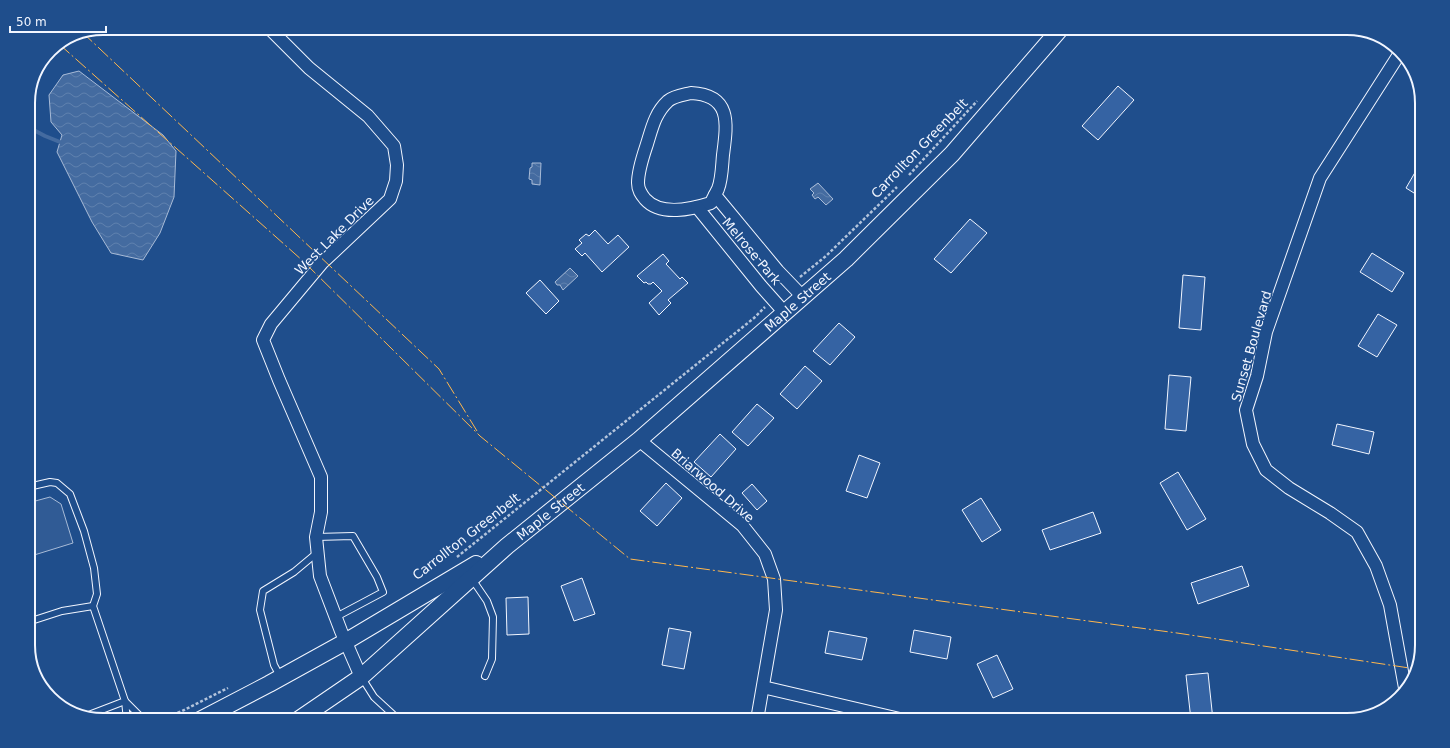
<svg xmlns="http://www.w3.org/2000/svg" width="1450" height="748" font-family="'DejaVu Sans',sans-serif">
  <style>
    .green { fill: #305b95; stroke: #a8bbd7 }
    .water { fill: url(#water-waves); stroke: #a8bbd7 }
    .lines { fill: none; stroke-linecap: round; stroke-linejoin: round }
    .stream { stroke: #446ba0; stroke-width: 4 }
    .building { fill: #3563a3; stroke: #f2f6ff }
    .service-casing { stroke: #f2f6ff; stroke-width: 8 }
    .minor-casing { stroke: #f2f6ff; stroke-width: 14 }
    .secondary-casing { stroke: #f2f6ff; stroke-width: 18 }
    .path { stroke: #b3c4dc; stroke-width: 2.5; stroke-dasharray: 3 2; stroke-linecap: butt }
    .service { stroke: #1f4e8c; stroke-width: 6 }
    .minor { stroke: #1f4e8c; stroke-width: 12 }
    .secondary { stroke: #1f4e8c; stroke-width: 16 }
    .power { stroke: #ffb74d; stroke-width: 1; stroke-dasharray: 14 3 2 3; stroke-linecap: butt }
    .labels { text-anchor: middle; stroke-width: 3; stroke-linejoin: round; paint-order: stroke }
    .street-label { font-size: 13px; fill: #f2f6ff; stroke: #1f4e8c }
    .rim { fill: none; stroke: #f2f6ff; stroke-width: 2 }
  </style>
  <defs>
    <pattern id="water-waves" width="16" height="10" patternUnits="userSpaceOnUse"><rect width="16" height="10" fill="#446ba0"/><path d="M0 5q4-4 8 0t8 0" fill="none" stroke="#5f81ae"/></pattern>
  </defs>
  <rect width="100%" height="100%" fill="#1f4e8c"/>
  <polygon class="green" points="50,497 61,504 73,543 31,556 28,546 28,503"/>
  <g class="water">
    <polygon points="79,71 163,135 176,151 174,197 160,233 143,260 111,253 92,222 57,152 62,135 51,122 49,95 63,75"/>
    <polygon points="532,163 541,163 540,185 532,184 532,180 529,179 530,168 532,167"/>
    <polygon points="818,183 833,199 826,205 818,197 815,199 812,195 814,193 810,189"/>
    <polygon points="570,268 578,276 563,290 560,285 557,285 555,282"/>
  </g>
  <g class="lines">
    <polyline class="stream" points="28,127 45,136 60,142"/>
  </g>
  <g class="building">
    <polygon points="1118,86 1134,100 1098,140 1082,126"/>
    <polygon points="1417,169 1422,172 1422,198 1406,188"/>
    <polygon points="970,219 987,233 951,273 934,259"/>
    <polygon points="595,230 608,244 618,235 629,247 602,272 585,253 582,256 575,249 582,243 579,240 586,234 589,236"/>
    <polygon points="1372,253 1404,273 1392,292 1360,272"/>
    <polygon points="663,254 669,261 666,264 680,279 682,277 688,283 668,300 671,303 659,315 649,303 662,291 653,282 651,284 648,284 646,282 644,283 637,276"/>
    <polygon points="1183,275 1205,277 1201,330 1179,328"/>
    <polygon points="540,280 559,301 546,314 526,293"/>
    <polygon points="1378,314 1397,325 1377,357 1358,346"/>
    <polygon points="839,323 855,337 830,365 813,351"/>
    <polygon points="805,366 822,381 797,409 780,394"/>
    <polygon points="1169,375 1191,377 1186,431 1165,429"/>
    <polygon points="757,404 774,418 748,446 732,432"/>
    <polygon points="1337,424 1374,432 1369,454 1332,445"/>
    <polygon points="720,434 736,449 711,477 694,462"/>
    <polygon points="859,455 880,463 867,498 846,491"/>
    <polygon points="1178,472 1206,519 1187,530 1160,483"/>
    <polygon points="666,483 682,498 657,526 640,511"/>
    <polygon points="752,484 767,501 757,510 742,493"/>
    <polygon points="981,498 1001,530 982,542 962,510"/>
    <polygon points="1093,512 1101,533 1050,550 1042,530"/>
    <polygon points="1242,566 1249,586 1198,604 1191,583"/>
    <polygon points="582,578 595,614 574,621 561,586"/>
    <polygon points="528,597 529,634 507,635 506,598"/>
    <polygon points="669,628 691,632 684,669 662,665"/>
    <polygon points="914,630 951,637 947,659 910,652"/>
    <polygon points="829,631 867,638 862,660 825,653"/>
    <polygon points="997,655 1013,689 993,698 977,664"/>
    <polygon points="1208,673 1213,720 1191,720 1186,675"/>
    <polygon points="1007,715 1034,720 1006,720"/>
  </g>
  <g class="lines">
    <defs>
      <g id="service">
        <polyline points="28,487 50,482 57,483 70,494 84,531 94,568 97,594 93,606 125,701 86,716"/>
        <polyline points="316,537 353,536 377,577 383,592 336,617"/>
        <polyline points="472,579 487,601 493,617 492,659 485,676"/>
        <polyline points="28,622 62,611 93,606"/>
        <polyline points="280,676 274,665 260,610 263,591 294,572 318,552"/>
        <polyline points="362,678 374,697 399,720"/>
        <polyline points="127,720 125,701 144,720"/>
      </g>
      <g id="minor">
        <polyline points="269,28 309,68 368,116 394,146 397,165 396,181 390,199 322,263 271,324 263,340 279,380 321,477 321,512 316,537 320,576 341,631 361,677"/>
        <polyline points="1400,53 1320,178 1266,332 1257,376 1246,410 1253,444 1266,470 1289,488 1330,513 1357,532 1376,566 1390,605 1405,688"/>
        <path d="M 691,93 C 732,95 727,124 723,155 C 722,165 722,179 718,189 C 716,193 713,198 711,203 C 692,209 661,217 645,199 C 641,194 638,190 638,183 C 638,170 643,156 647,144 C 652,128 655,113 668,101 C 674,96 683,95 691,93 Z"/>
        <polyline points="715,195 778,271 803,297"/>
        <polyline points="697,207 761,286 785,313"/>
        <polyline points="639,440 742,525 765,554 774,579 776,610 757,720"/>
        <polyline points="763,687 904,720"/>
      </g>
      <g id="secondary">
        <polyline points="200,720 269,684 345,642 476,564"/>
        <path id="s1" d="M 298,720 L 361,677 L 507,546 L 639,440 L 846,259 L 952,154 L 1061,28"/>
      </g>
    </defs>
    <use href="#service" class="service-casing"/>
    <use href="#minor" class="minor-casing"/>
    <use href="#secondary" class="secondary-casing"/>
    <g class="path">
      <polyline points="909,175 977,101"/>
      <polyline points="800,277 826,256 897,187"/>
      <polyline points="457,557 754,318 765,307"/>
      <polyline points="159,720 182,711 228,688"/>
    </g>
    <use href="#service" class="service"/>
    <use href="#minor" class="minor"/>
    <use href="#secondary" class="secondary"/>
    <g class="power">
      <polyline points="82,32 439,369 477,431"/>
      <polyline points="59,44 303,261 480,436 630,559 1177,633 1416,669"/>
    </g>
  </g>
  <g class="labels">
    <g class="street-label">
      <text transform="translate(919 148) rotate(-46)" y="5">Carrollton Greenbelt</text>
      <text transform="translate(334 235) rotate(-45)" y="5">West Lake Drive</text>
      <text transform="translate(752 251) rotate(50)" y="5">Melrose Park</text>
      <text dy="5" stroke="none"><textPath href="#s1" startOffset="652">Maple Street</textPath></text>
      <text transform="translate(1251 346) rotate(-74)" y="5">Sunset Boulevard</text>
      <text transform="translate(713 485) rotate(41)" y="5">Briarwood Drive</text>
      <text dy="5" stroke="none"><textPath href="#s1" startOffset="328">Maple Street</textPath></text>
      <text transform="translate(466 536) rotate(-38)" y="5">Carrollton Greenbelt</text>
    </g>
  </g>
  <path d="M0 0H1450V748H0ZM103 35H1347A68 68 0 0 1 1415 103V645A68 68 0 0 1 1347 713H103A68 68 0 0 1 35 645V103A68 68 0 0 1 103 35Z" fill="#1f4e8c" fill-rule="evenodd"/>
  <path class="rim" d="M103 35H1347A68 68 0 0 1 1415 103V645A68 68 0 0 1 1347 713H103A68 68 0 0 1 35 645V103A68 68 0 0 1 103 35Z"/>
  <path d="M10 26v6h96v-6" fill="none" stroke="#f2f6ff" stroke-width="2"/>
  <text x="16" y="26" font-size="12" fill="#f2f6ff" stroke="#1f4e8c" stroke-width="3" paint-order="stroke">50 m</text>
</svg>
